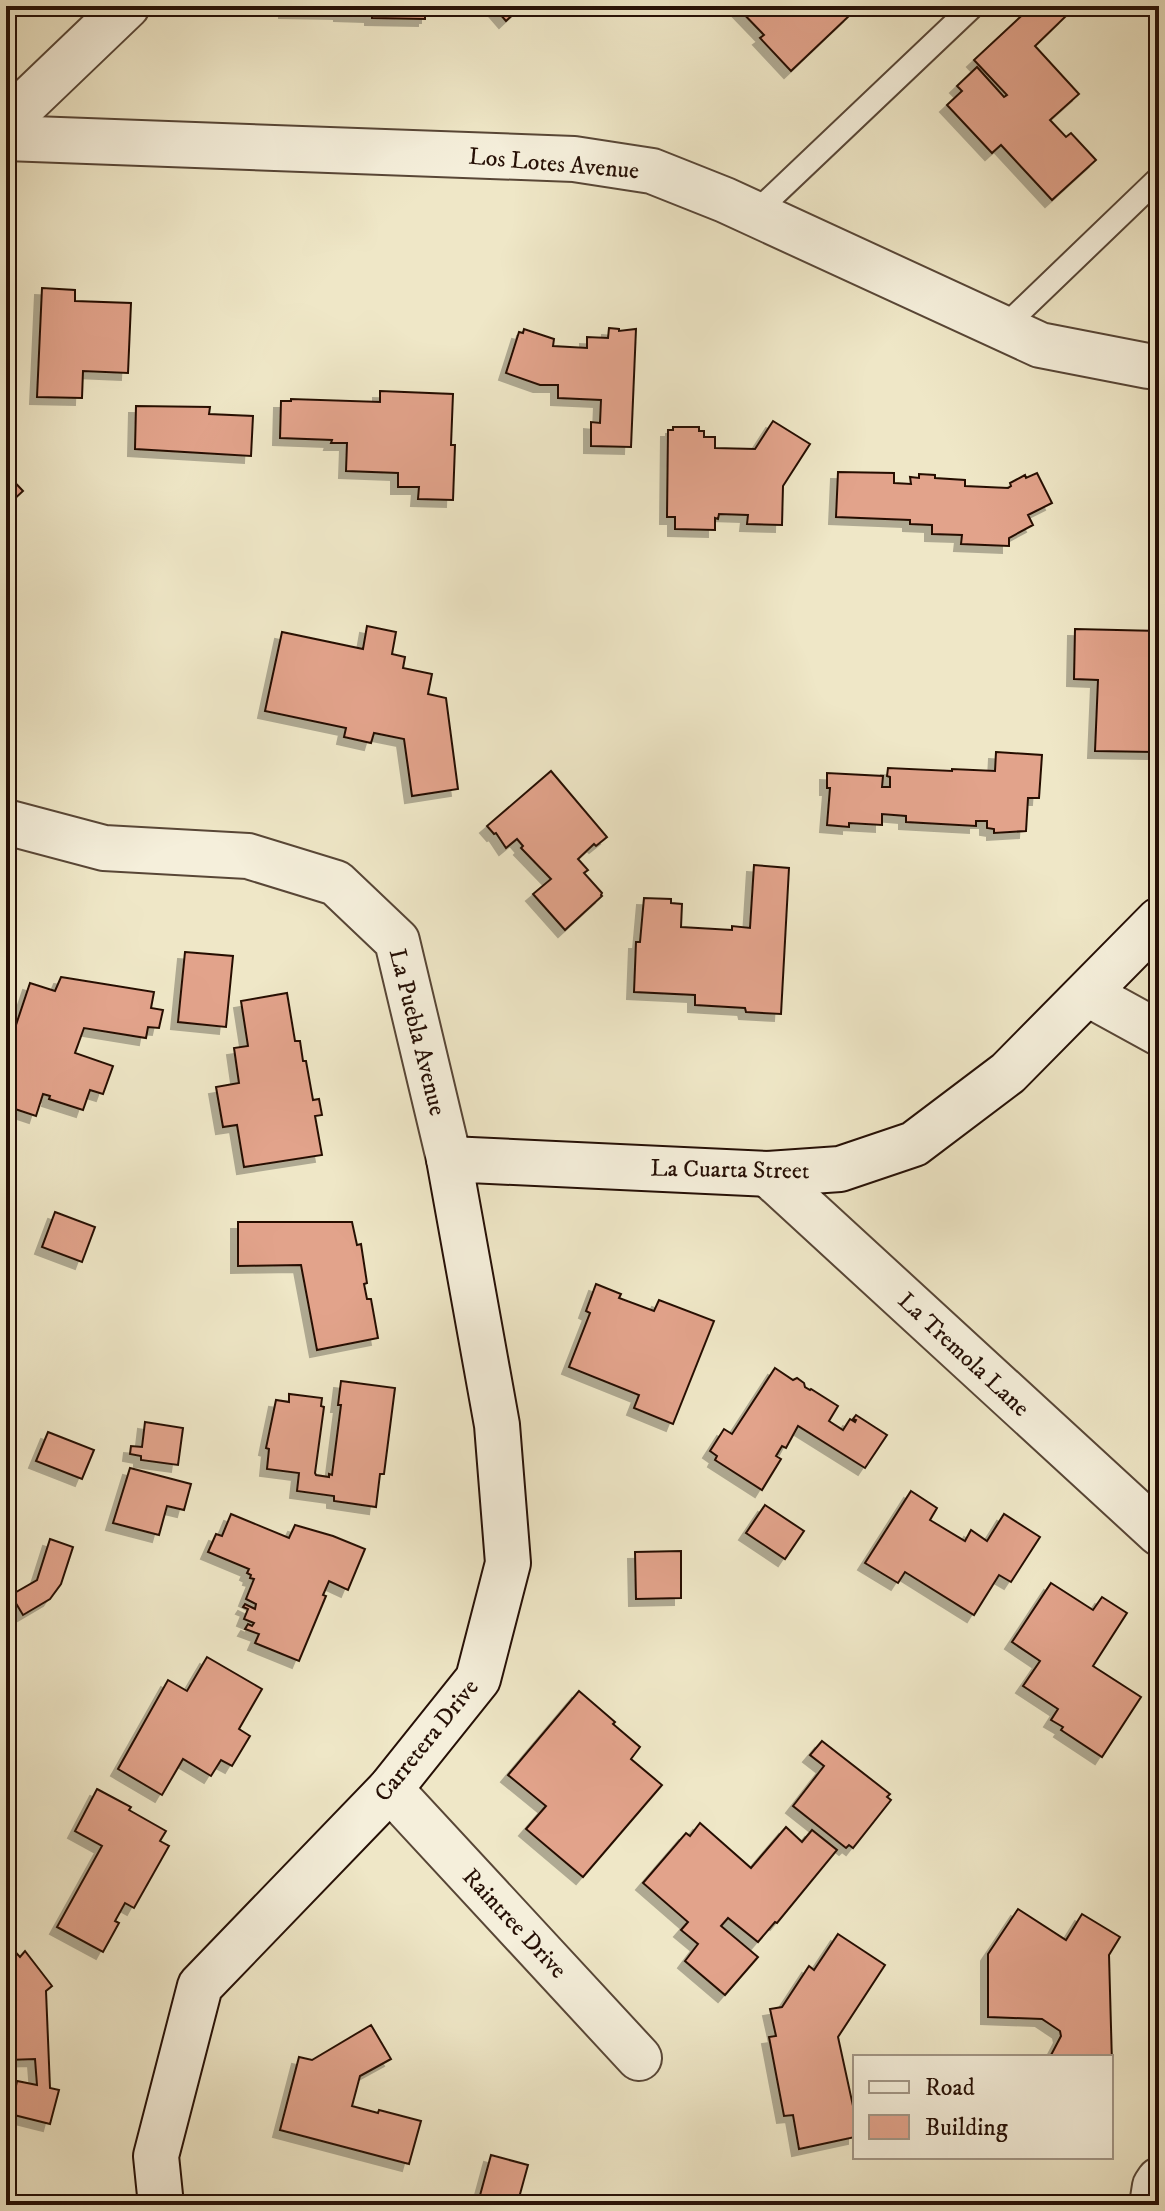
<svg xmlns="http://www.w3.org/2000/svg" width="1165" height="2211" font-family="'IM FELL DW Pica',serif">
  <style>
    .building { fill: #e2a38b; stroke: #261006; stroke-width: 2; filter: url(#shadow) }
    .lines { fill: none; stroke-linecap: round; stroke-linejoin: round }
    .lane-casing { stroke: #584636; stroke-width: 26 }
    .street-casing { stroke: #584636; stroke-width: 48 }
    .secondary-casing { stroke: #261006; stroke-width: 48 }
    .lane { stroke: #f5efdb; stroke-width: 22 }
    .street { stroke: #f5efdb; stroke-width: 44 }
    .secondary { stroke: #f5efdb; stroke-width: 44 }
    .labels { text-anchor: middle; stroke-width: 6; stroke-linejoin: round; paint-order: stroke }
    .street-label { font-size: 24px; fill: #261006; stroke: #f5efdb }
  </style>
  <defs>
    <filter id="shadow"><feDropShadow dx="-7" dy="7" stdDeviation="0" flood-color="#0004"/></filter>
  </defs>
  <rect width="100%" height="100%" fill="#efe7c7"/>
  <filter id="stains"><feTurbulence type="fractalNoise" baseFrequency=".0025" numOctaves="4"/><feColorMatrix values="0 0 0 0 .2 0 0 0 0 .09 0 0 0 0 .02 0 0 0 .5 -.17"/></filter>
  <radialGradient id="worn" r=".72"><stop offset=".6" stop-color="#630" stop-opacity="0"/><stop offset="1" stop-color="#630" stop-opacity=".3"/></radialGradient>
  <g class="building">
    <polygon points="286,6 428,6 428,16 425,16 425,19 372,18 372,15 341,14 341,12 286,11"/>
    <polygon points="493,6 522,6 506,21"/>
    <polygon points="736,6 841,6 850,15 791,71 760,38 764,35"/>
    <polygon points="1032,6 1055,6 1065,17 1035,46 1079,94 1050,120 1066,137 1071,133 1096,160 1052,200 1001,145 992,153 947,105 962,91 957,86 977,67 1004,97 1007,95 974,60"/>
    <polygon points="42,288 75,290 75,301 131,303 128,373 83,371 82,398 37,397"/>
    <polygon points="609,328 619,329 619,331 636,329 631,447 591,446 591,422 600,423 601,400 558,398 558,385 540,385 506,373 519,332 523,333 524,329 554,339 553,346 587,348 587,337 608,338"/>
    <polygon points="380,391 453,394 451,445 455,445 453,500 418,499 419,487 398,487 398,473 346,471 347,443 331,443 332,440 280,438 281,401 291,401 291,399 380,402"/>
    <polygon points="136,406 210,407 209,414 253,416 251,456 135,449"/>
    <polygon points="773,421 810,444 783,486 782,525 747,524 748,515 719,514 718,519 715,518 715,530 675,529 675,517 667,517 668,430 673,430 673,427 699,427 699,431 704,431 704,437 715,437 715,448 755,449"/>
    <polygon points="838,472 894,473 894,483 911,484 910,477 919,478 919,474 935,475 935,478 965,480 965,486 1008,488 1011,486 1010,483 1025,475 1026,478 1037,473 1052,503 1028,515 1033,525 1009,538 1009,546 961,544 962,535 932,534 932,525 910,524 910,520 836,517"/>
    <polygon points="6,473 23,491 10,503 15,509 6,517"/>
    <polygon points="367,626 396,632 392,654 405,657 403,668 432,674 428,694 446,698 458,789 412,796 404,739 374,733 371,743 344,737 346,728 265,711 282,632 363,649"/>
    <polygon points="1075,629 1159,631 1159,726 1155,725 1154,752 1095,751 1098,680 1074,679"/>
    <polygon points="996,752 1042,755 1039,798 1028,798 1026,831 994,833 994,829 987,828 987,821 976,821 976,826 906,822 906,816 882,814 882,825 849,823 849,827 827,825 830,788 827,788 827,773 883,776 882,787 890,787 890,777 887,776 888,768 952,771 952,769 995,771"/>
    <polygon points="551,771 607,837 596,846 594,844 578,859 588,870 584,873 602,893 601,895 602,896 565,930 533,894 551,879 521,848 523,846 517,839 506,848 496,833 494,834 487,826"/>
    <polygon points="754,865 789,868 781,1014 746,1012 745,1008 695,1005 695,995 634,992 636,942 640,942 644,898 671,899 671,903 682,904 681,927 732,930 732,926 750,928"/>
    <polygon points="185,952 233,956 226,1027 178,1022"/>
    <polygon points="61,977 154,992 151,1008 163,1010 159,1028 148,1027 146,1038 84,1028 75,1053 113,1066 103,1094 90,1090 83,1110 49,1099 50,1096 43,1094 36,1116 6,1106 6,1055 30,983 55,991"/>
    <polygon points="287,993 295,1041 300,1041 303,1061 306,1061 313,1100 319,1099 322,1115 315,1116 322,1155 244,1167 237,1125 223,1127 216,1087 239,1083 234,1048 248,1046 241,1001"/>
    <polygon points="55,1212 95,1227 82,1262 42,1247"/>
    <polygon points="238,1222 352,1222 357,1245 361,1244 367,1283 364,1284 367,1299 371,1299 378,1338 317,1350 301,1265 238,1266"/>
    <polygon points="596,1284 621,1294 619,1298 654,1311 659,1300 714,1321 673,1424 634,1408 639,1395 569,1367 590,1313 586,1311"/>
    <polygon points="775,1368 793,1380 797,1378 804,1383 805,1387 810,1390 811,1389 838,1406 829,1421 843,1430 850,1419 855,1422 856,1420 853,1419 856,1415 887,1435 865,1468 798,1426 786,1448 782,1446 776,1456 781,1459 762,1490 715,1460 717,1456 710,1451 724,1429 732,1434"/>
    <polygon points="341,1381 395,1388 384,1474 380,1474 376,1507 334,1501 334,1496 297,1491 299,1473 267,1469 269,1449 266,1448 276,1400 289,1402 289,1394 322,1398 321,1406 324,1407 315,1473 316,1475 329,1477 329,1474 332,1475 341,1405 338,1405"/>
    <polygon points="145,1422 183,1428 178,1465 141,1460 141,1456 130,1454 131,1446 142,1447"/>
    <polygon points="48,1432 94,1450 82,1479 36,1461"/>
    <polygon points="130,1468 191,1484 184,1510 167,1506 159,1535 113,1523"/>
    <polygon points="911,1491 937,1508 930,1520 965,1541 971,1530 987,1541 1004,1514 1040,1537 1011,1582 999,1575 974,1615 905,1572 898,1583 865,1563"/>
    <polygon points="765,1505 804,1531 785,1559 746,1533"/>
    <polygon points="231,1514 289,1538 295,1525 333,1536 365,1549 348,1590 329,1581 323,1595 326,1596 299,1661 255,1643 259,1634 245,1629 248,1624 252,1626 254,1623 244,1619 248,1609 243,1607 245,1604 255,1609 256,1604 246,1599 254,1579 250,1578 251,1575 247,1573 249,1569 208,1552 216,1534 222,1536"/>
    <polygon points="50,1539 73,1547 61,1584 50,1599 23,1615 11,1595 37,1580"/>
    <polygon points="681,1551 681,1598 636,1599 635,1552"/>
    <polygon points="1051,1583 1093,1610 1102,1597 1127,1613 1093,1666 1141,1697 1102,1757 1061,1730 1063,1727 1051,1720 1058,1709 1023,1686 1040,1661 1012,1642"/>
    <polygon points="207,1657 262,1689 239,1729 250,1736 232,1766 221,1760 211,1776 183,1759 162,1795 118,1769 168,1680 187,1691"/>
    <polygon points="579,1691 615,1722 613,1724 640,1747 631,1759 662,1785 583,1877 526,1829 546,1806 508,1775"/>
    <polygon points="822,1741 890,1794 887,1797 891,1800 853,1848 849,1845 846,1848 793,1806 824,1766 810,1755"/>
    <polygon points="97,1789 131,1807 129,1810 166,1831 160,1841 169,1846 134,1908 125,1903 115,1921 119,1923 103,1952 57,1927 102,1846 75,1831"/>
    <polygon points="700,1823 751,1868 786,1827 802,1842 812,1830 837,1850 777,1923 775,1922 758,1942 728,1918 721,1926 758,1957 725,1995 685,1961 698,1944 681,1930 688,1922 643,1883 686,1833 690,1836"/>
    <polygon points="1018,1909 1066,1940 1082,1914 1120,1937 1109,1955 1112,2063 1111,2066 1111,2057 1050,2057 1061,2036 1060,2031 1042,2019 988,2017 988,1954"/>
    <polygon points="838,1934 885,1965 838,2037 855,2115 855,2137 799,2149 793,2115 784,2116 769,2037 776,2036 770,2009 782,2007 809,1966 814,1970"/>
    <polygon points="6,1942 20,1957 25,1951 52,1986 46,1991 50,2088 59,2090 50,2124 10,2114 17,2081 37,2085 35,2059 8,2060 6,2012 11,2011 6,2007"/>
    <polygon points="371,2025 391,2059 360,2076 352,2106 378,2113 379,2110 421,2121 409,2164 280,2130 299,2057 312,2060"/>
    <polygon points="491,2155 528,2165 517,2205 499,2205 479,2199"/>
    <polygon points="324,2197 365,2205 322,2205"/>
  </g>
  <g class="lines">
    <defs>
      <g id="lane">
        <polyline points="754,214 973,6"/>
        <polyline points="1003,328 1159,178"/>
      </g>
      <g id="street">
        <polyline points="6,122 127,6"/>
        <polyline points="6,138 574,159 652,171 725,200 1040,345 1148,366 1159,366"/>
        <polyline points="6,822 104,848 248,856 336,883 397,941 449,1159"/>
        <polyline points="1088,994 1159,1033"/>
        <polyline points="768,1174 1159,1533"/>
        <polyline points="390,1789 639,2058"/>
        <polyline points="1152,2205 1155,2186 1159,2180"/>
      </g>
      <polyline id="secondary" points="161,2205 156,2156 200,1986 390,1789 478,1679 508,1563 497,1425 449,1159 768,1174 840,1169 914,1144 1008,1073 1159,920"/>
    </defs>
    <use href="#lane" class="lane-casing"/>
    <use href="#street" class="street-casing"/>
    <use href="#secondary" class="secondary-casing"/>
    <use href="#lane" class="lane"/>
    <use href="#street" class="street"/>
    <use href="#secondary" class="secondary"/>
  </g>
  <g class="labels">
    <g class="street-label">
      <text transform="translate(554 163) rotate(5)" y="8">Los Lotes Avenue</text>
      <text transform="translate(418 1032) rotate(76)" y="8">La Puebla Avenue</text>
      <text transform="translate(730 1169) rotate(1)" y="8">La Cuarta Street</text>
      <text transform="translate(964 1354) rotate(43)" y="8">La Tremola Lane</text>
      <text transform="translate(426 1740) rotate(-51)" y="8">Carretera Drive</text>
      <text transform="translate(515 1923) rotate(47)" y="8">Raintree Drive</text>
    </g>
  </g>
  <rect width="1165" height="2211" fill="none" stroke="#efe7c7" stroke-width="32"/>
  <rect x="8" y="8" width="1149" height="2195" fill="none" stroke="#261006" stroke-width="4"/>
  <rect x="16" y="16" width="1133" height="2179" fill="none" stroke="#261006" stroke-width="2"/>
  <rect x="853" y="2055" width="260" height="104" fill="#f5efdb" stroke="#a29686" stroke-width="2"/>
  <rect x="869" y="2081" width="40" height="12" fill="#f5efdb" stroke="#a29686" stroke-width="2"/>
  <text x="925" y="2095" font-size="24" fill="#261006">Road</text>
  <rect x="869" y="2115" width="40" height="24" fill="#e2a38b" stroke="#a29686" stroke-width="2"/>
  <text x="925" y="2135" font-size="24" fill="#261006">Building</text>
  <rect width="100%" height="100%" filter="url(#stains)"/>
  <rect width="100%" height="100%" fill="url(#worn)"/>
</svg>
